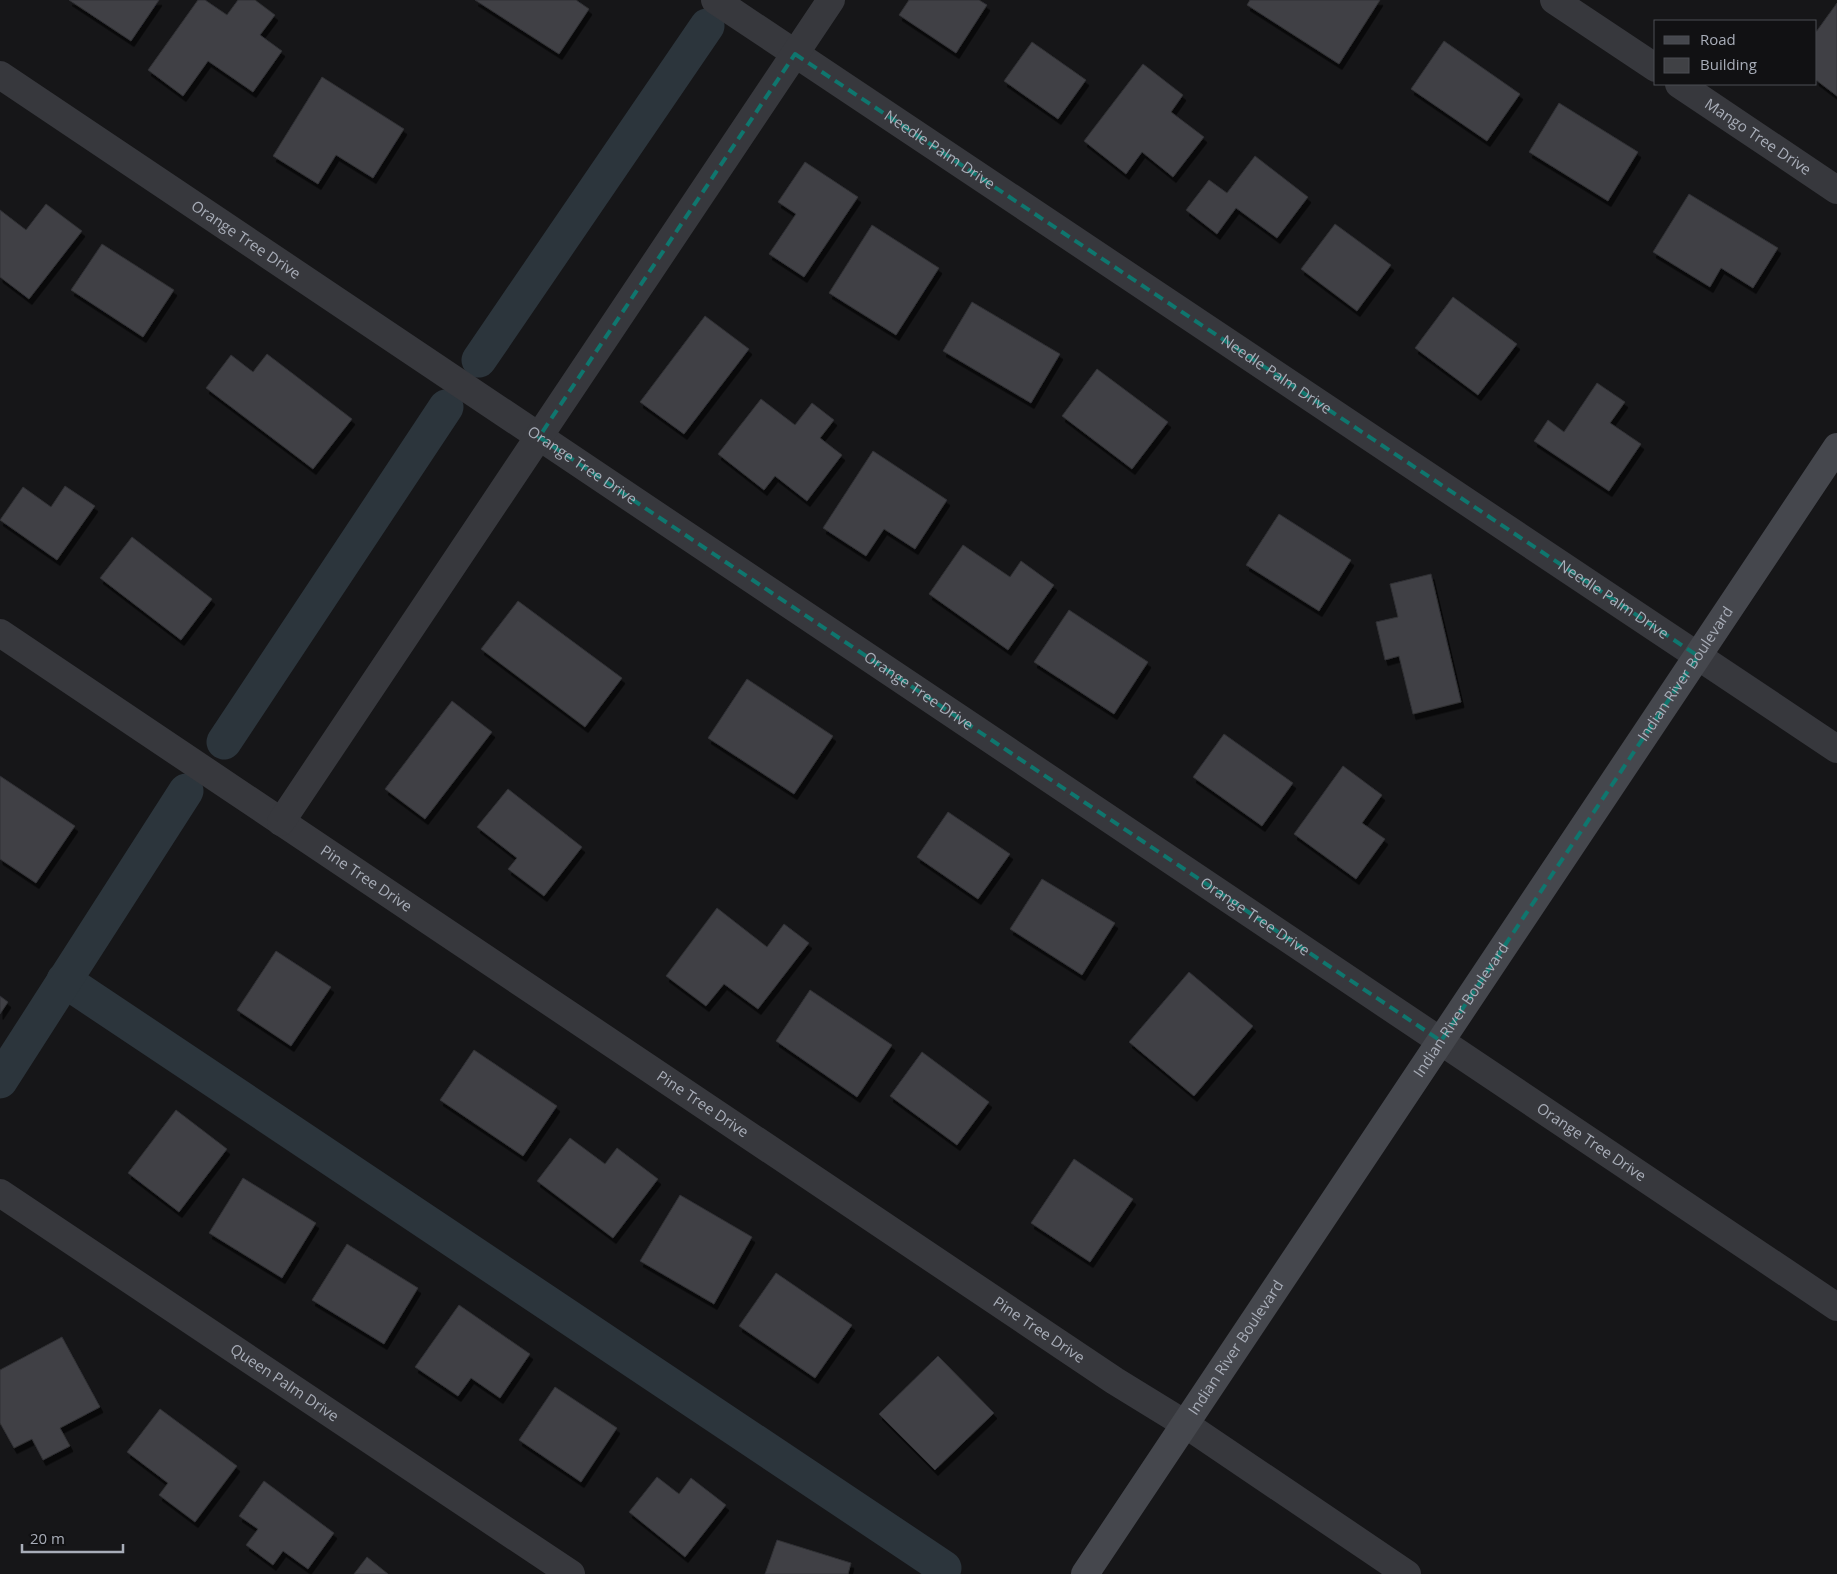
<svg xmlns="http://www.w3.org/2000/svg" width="1837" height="1574" font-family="'Open Sans',sans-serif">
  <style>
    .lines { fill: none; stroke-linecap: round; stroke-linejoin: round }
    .canal { stroke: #2c353c; stroke-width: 35 }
    .building { fill: #404145; stroke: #303034; filter: url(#shadow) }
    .minor { stroke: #37383d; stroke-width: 28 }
    .secondary { stroke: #45474d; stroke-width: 28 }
    .marked { fill: none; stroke: #0f766e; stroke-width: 4; stroke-dasharray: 10 6; stroke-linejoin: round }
    .labels { text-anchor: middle; stroke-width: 5; stroke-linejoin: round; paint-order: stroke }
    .street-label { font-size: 15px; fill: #a8adb8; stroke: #111113 }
  </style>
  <defs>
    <filter id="shadow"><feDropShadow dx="3" dy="5.5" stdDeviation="0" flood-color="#0009"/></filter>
  </defs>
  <rect width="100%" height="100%" fill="#161618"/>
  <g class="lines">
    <g class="canal">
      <polyline points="479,360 707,26"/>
      <polyline points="224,742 446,407"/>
      <polyline points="64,980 944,1568"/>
      <polyline points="0,1081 186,791"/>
    </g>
  </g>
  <g class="building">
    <polygon points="69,0 159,0 131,41"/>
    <polygon points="198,0 205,0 227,15 238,0 255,0 275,15 260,35 282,51 253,92 208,61 183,96 148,70"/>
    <polygon points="475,0 576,0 589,9 559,54"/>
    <polygon points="909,0 979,0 987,5 956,53 899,15"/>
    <polygon points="1250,0 1380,0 1339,64 1247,5"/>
    <polygon points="1837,3 1837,96 1816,80 1816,32"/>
    <polygon points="1444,41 1520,94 1487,141 1411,89"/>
    <polygon points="1032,42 1086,80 1058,119 1004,81"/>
    <polygon points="1143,64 1183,95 1171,112 1204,137 1173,177 1142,152 1126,174 1084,141"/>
    <polygon points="322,77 404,129 373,178 336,155 318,184 273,156"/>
    <polygon points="1559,103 1638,152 1608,201 1529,152"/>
    <polygon points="1255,156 1308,197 1277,238 1236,208 1217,234 1186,210 1209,180 1227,193"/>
    <polygon points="805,162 858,197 804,277 769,254 796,214 778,202"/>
    <polygon points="1689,194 1778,248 1753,288 1721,268 1710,287 1653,252"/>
    <polygon points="46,204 82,231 29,299 0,277 0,210 26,230"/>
    <polygon points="1335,224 1391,265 1357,311 1301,269"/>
    <polygon points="872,225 939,268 896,335 829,293"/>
    <polygon points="102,244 174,290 143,337 71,290"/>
    <polygon points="1453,297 1517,344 1478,395 1415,348"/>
    <polygon points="972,302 1060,354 1031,403 943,351"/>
    <polygon points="705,316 749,349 684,434 640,402"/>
    <polygon points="267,354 352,419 313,469 206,388 231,355 253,372"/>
    <polygon points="1097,369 1168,422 1132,469 1062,416"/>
    <polygon points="1597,383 1625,402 1610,423 1641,444 1609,491 1534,441 1548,420 1564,432"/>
    <polygon points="761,399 795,425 812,403 834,420 820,438 842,455 807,501 775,476 764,490 718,454"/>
    <polygon points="873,451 947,500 915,549 884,529 866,556 823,528"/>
    <polygon points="65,486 95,506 57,560 0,520 23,487 51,507"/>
    <polygon points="1279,514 1351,560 1319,611 1246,565"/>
    <polygon points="132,537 212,599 181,640 100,578"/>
    <polygon points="963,545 1010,577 1021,561 1054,585 1008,650 929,594"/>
    <polygon points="1431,574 1461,702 1413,714 1399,656 1385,660 1376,622 1398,617 1390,584"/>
    <polygon points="518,601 622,678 585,727 481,649"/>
    <polygon points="1069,610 1148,662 1114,714 1034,662"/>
    <polygon points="747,679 833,736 794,794 708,738"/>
    <polygon points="452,701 492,732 425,819 385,789"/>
    <polygon points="1224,734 1293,783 1262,826 1193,777"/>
    <polygon points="1343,766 1382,795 1362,823 1385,839 1356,879 1294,834"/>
    <polygon points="0,776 75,826 36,883 0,859"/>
    <polygon points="508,789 582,847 544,896 508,869 517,858 477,827"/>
    <polygon points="948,812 1010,854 978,899 917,857"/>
    <polygon points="1042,879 1115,923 1082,975 1010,929"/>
    <polygon points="717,908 767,947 784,924 809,943 758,1009 724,984 706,1006 666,976"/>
    <polygon points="276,951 331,987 291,1046 237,1010"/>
    <polygon points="1189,972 1253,1026 1194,1096 1129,1042"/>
    <polygon points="810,990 892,1045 857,1097 776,1041"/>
    <polygon points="0,996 8,1002 0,1014"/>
    <polygon points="474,1050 557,1106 523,1156 440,1100"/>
    <polygon points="922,1052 989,1102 957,1145 890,1096"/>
    <polygon points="176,1110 227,1149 179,1212 128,1173"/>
    <polygon points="570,1138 605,1164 617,1148 658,1179 613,1238 537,1181"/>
    <polygon points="1074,1159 1133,1199 1090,1262 1031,1223"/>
    <polygon points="243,1178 316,1223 282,1278 209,1233"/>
    <polygon points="680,1195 752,1237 714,1304 640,1261"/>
    <polygon points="347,1244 418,1288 384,1344 312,1300"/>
    <polygon points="776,1273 852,1325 815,1378 739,1326"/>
    <polygon points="459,1305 530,1354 500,1398 471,1378 458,1396 415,1367"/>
    <polygon points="62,1337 100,1407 60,1428 70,1446 43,1460 32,1439 14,1448 0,1423 0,1370"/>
    <polygon points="938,1356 994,1413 935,1470 879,1414"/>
    <polygon points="555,1387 617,1428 581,1482 519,1440"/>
    <polygon points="160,1409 237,1466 195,1522 159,1495 168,1483 127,1452"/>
    <polygon points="657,1477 679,1494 691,1478 726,1505 685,1557 629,1512"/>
    <polygon points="264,1481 334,1533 308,1569 283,1551 273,1565 246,1545 258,1529 239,1516"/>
    <polygon points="777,1540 851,1563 848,1574 765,1574"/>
    <polygon points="367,1557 388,1574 354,1574"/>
  </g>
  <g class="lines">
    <g class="minor">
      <path id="s1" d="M 715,0 L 1837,749"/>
      <polyline points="1554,0 1656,68"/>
      <path id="s2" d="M 0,75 L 1837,1307"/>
      <path id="s3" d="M 1679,84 L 1837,190"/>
      <path id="s4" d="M 0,633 L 1115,1381 L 1185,1424 L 1407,1574"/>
      <polyline points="281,822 831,0"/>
      <path id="s5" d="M 0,1193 L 571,1574"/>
    </g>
    <path class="secondary" id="s6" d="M 1085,1574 L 1837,447"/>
  </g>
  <path class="marked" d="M 795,54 L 1698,656 L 1441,1041 L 539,437 Z"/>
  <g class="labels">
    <g class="street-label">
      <text dy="5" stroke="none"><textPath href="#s3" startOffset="95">Mango Tree Drive</textPath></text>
      <text dy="5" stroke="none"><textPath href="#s1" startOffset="270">Needle Palm Drive</textPath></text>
      <text dy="5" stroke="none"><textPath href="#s2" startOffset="296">Orange Tree Drive</textPath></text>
      <text dy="5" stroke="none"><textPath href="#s1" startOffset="675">Needle Palm Drive</textPath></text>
      <text dy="5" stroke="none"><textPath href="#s2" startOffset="701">Orange Tree Drive</textPath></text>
      <text dy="5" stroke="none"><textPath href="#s1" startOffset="1080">Needle Palm Drive</textPath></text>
      <text dy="5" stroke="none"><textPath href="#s6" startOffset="1082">Indian River Boulevard</textPath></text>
      <text dy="5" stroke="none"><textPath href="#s2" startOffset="1106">Orange Tree Drive</textPath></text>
      <text dy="5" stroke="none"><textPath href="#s4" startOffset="441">Pine Tree Drive</textPath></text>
      <text dy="5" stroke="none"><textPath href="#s2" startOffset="1511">Orange Tree Drive</textPath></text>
      <text dy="5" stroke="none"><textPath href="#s6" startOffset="678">Indian River Boulevard</textPath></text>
      <text dy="5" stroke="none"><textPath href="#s4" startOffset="846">Pine Tree Drive</textPath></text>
      <text dy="5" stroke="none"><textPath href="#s2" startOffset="1916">Orange Tree Drive</textPath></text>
      <text dy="5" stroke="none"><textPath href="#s4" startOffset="1251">Pine Tree Drive</textPath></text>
      <text dy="5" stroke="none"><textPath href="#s6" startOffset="272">Indian River Boulevard</textPath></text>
      <text dy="5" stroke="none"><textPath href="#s5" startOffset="342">Queen Palm Drive</textPath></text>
    </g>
  </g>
  <rect x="1654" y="20" width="162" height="65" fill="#111113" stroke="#4d4f55"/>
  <rect x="1664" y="36" width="25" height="8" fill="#45474d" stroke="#4d4f55"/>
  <text x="1700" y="45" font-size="15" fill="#a8adb8">Road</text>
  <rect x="1664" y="58" width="25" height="15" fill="#404145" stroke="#4d4f55"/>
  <text x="1700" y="70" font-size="15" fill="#a8adb8">Building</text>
  <path d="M22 1544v8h101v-8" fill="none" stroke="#a8adb8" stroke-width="2.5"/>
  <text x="30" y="1544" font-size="15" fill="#a8adb8" stroke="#111113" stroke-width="4" paint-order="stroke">20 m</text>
</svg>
